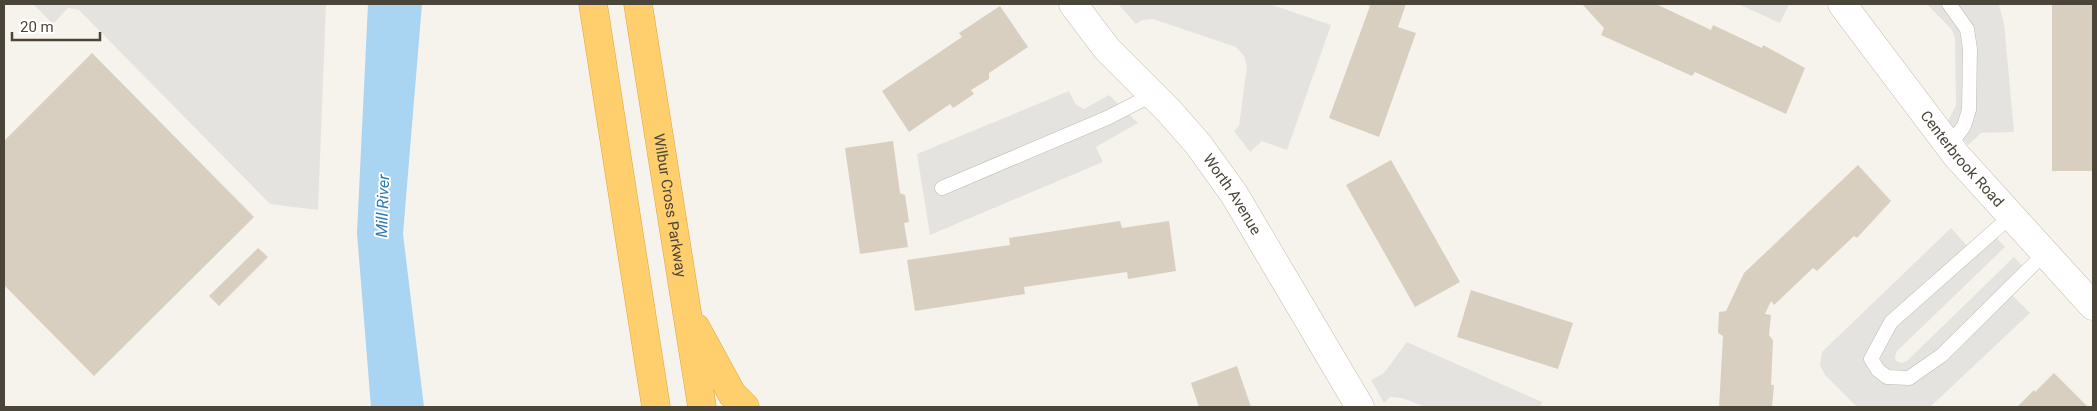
<svg xmlns="http://www.w3.org/2000/svg" width="2097" height="411" font-family="Roboto,sans-serif">
  <style>
    .parking { fill: #e5e3e0 }
    .water { fill: #a9d4f2 }
    .building { fill: #d8cfc1 }
    .lines { fill: none; stroke-linecap: round; stroke-linejoin: round }
    .lane-casing { stroke: #c2bbae; stroke-width: 15 }
    .street-casing { stroke: #c2bbae; stroke-width: 29 }
    .highway-casing { stroke: #e0a43c; stroke-width: 29 }
    .lane { stroke: #fff; stroke-width: 14 }
    .street { stroke: #fff; stroke-width: 28 }
    .highway { stroke: #ffcf6e; stroke-width: 28 }
    .labels { text-anchor: middle; stroke-width: 4; stroke-linejoin: round; paint-order: stroke }
    .street-label { font-size: 15px; fill: #4b4439; stroke: #fff }
    .water-label { font-size: 16px; font-style: italic; fill: #2e7ab2; stroke: #fff }
  </style>
  <rect width="100%" height="100%" fill="#f6f3ec"/>
  <g class="parking">
    <polygon points="33,4 326,4 318,210 270,204 79,10 68,8 53,24"/>
    <polygon points="1118,4 1269,4 1331,25 1287,150 1262,141 1250,152 1234,131 1239,126 1247,66 1244,56 1236,47 1153,19 1143,20 1136,24"/>
    <polygon points="1738,4 1789,4 1780,23"/>
    <polygon points="1927,4 1999,5 2004,23 2014,132 1981,133 1968,145 1948,121 1956,105 1955,39 1952,30"/>
    <polygon points="1069,91 1076,105 1084,109 1109,95 1138,123 1096,147 1103,162 930,235 917,154"/>
    <polygon points="1951,228 1967,246 1987,228 2005,247 1897,351 1895,357 1896,361 1902,363 1907,361 2014,257 2032,276 2011,294 2030,313 1930,407 1857,407 1825,375 1820,365 1822,352"/>
    <polygon points="1407,342 1542,402 1540,407 1426,407 1402,398 1390,397 1384,403 1371,380 1384,373"/>
  </g>
  <polygon class="water" points="368,4 422,4 403,234 424,407 371,407 357,233"/>
  <g class="building">
    <polygon points="1365,4 1406,4 1398,27 1416,33 1379,137 1329,118 1370,6"/>
    <polygon points="1582,4 1656,4 1711,30 1713,25 1762,48 1763,45 1805,68 1786,114 1695,72 1692,76 1601,35 1604,28"/>
    <rect x="2052" y="4" width="41" height="167"/>
    <polygon points="1000,6 1028,47 989,73 989,79 971,90 974,94 953,108 950,104 909,132 882,91 962,37 959,33"/>
    <polygon points="92,53 254,217 94,376 4,285 4,141"/>
    <polygon points="893,141 900,193 905,195 909,222 904,223 908,247 860,254 845,148"/>
    <polygon points="1391,160 1460,282 1415,307 1346,185"/>
    <polygon points="1858,165 1891,201 1857,238 1854,236 1817,271 1813,268 1774,305 1771,301 1765,314 1771,315 1769,335 1773,340 1771,385 1774,385 1772,407 1719,407 1723,336 1718,333 1719,312 1726,311 1744,273"/>
    <polygon points="1120,221 1122,228 1169,221 1176,271 1128,279 1127,272 1024,287 1025,294 915,311 907,260 1010,245 1009,238"/>
    <polygon points="258,248 268,257 219,306 209,296"/>
    <polygon points="1471,290 1573,323 1558,369 1457,337"/>
    <polygon points="1237,366 1251,407 1199,407 1191,383"/>
    <polygon points="2054,373 2088,407 2017,407 2034,390 2035,392"/>
  </g>
  <g class="lines">
    <defs>
      <g id="lane">
        <polyline points="1949,146 1964,126 1969,110 1970,49 1967,29 1949,4"/>
        <polyline points="942,188 1107,118 1152,95"/>
        <polyline points="2011,216 1891,322 1871,359 1878,370 1887,377 1909,378 1942,355 2045,253"/>
      </g>
      <g id="street">
        <path id="s1" d="M 1073,4 L 1107,49 L 1168,110 L 1198,144 L 1234,194 L 1360,407"/>
        <path id="s2" d="M 1842,4 L 1956,155 L 2093,306"/>
      </g>
      <g id="highway">
        <polyline points="593,4 656,407"/>
        <path id="s3" d="M 638,4 L 702,407"/>
        <polyline points="696,328 732,394 745,407"/>
      </g>
    </defs>
    <use href="#lane" class="lane-casing"/>
    <use href="#street" class="street-casing"/>
    <use href="#highway" class="highway-casing"/>
    <use href="#lane" class="lane"/>
    <use href="#street" class="street"/>
    <use href="#highway" class="highway"/>
  </g>
  <g class="labels">
    <g class="street-label">
      <text dy="5" stroke="none"><textPath href="#s2" startOffset="196">Centerbrook Road</textPath></text>
      <text dy="5" stroke="none"><textPath href="#s1" startOffset="249">Worth Avenue</textPath></text>
      <text dy="5" stroke="none"><textPath href="#s3" startOffset="204">Wilbur Cross Parkway</textPath></text>
    </g>
    <g class="water-label">
      <text transform="translate(382 206) rotate(-88)" y="6">Mill River</text>
    </g>
  </g>
  <rect width="2097" height="411" fill="none" stroke="#4b4439" stroke-width="10"/>
  <path d="M12 32v8h88v-8" fill="none" stroke="#4b4439" stroke-width="2.5"/>
  <text x="20" y="32" font-size="15" fill="#4b4439" stroke="#ffffff" stroke-width="4" paint-order="stroke">20 m</text>
</svg>
